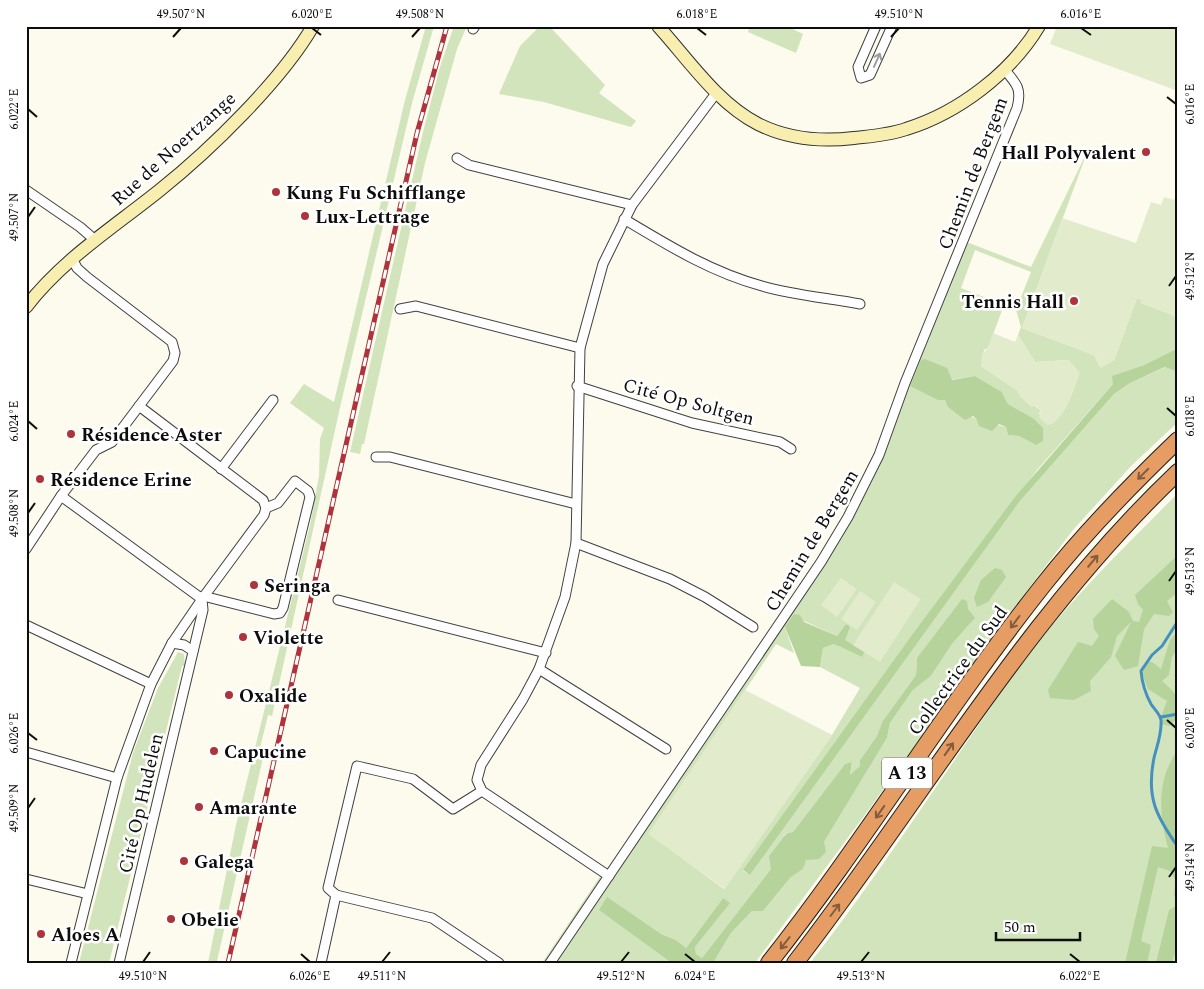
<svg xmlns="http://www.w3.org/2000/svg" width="1204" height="989" font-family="Spectral,serif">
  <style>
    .green { fill: #d1e4bb; fill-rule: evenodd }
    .forest { fill: #b6d39c }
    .pitch { fill: #e2eccc }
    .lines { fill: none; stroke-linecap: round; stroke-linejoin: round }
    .stream { stroke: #4690bf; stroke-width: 3 }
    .minor-casing { stroke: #404040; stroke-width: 11 }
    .secondary-casing { stroke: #2f2f2f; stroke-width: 14 }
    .motorway-casing { stroke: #1e1e1e; stroke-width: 18 }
    .minor { stroke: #fff; stroke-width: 9 }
    .secondary { stroke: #f7eeaf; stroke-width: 12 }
    .motorway { stroke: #e69d64; stroke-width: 16 }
    .rail-casing { stroke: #ae333a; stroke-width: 5 }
    .rail { stroke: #fff; stroke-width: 3; stroke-dasharray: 9; stroke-linecap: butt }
    .oneway { stroke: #9e9e9e }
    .oneway2 { stroke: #845c3d }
    .ticks { fill: none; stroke: #0d0d0d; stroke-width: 2 }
    .poi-dot { fill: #ae333a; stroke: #fff; stroke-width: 2 }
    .labels { text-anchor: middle; stroke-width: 5; stroke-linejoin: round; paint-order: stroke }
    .shield { fill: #fff; stroke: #565656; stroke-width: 1 }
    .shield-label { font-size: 18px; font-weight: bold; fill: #0d0d0d }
    .street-label { font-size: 19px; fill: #0d0d0d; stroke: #fff }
    .poi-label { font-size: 19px; font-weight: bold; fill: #0d0d0d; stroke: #fff; text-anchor: start }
    .neatline { fill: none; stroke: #0d0d0d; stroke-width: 2 }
    .ticks-label { font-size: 12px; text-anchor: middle; fill: #0d0d0d }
  </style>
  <rect width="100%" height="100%" fill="#fdfaee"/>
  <g class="green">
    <polygon points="426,26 434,26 412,103 341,403 272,716 268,715 260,748 265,749 217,961 216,963 208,963 236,825 310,525 319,476 320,439 324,428 290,403 304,384 334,402 405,100"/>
    <polygon points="454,26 467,26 457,49 425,163 364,444 362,444 360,454 350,452 423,132 440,67"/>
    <polygon points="540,26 549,26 605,85 599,93 636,121 631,127 544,102 499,94 520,46"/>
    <polygon points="750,26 786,26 803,34 796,53 748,32"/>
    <path d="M 1088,150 L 1022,328 L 1094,355 L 1100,367 L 1114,360 L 1137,298 L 1142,300 L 1141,303 L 1178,317 L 1178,348 L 1144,365 L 1113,376 L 1113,384 L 1037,470 L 743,871 L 750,875 L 1020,501 L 1114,394 L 1130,383 L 1166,367 L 1178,372 L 1178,422 L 1131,466 L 1073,530 L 1003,622 L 870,808 L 755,963 L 713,963 L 731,933 L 752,911 L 763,911 L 790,878 L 803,869 L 805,859 L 819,859 L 824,842 L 887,738 L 890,723 L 913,690 L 931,676 L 952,644 L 975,618 L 917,658 L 916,675 L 882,722 L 877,736 L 860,760 L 860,766 L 850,776 L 852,762 L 845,764 L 793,832 L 786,833 L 771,869 L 702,958 L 696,954 L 695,947 L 729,903 L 723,898 L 686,948 L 676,940 L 661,934 L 672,963 L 542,963 L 603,872 L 609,875 L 821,562 L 867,481 L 964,241 L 1031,267 ZM 975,250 L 1031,272 L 1016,310 L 1021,327 L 1018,335 L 1035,362 L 1069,360 L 1047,425 L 1039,413 L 1041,411 L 1034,405 L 1032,407 L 1020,396 L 1018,391 L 981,366 L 984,350 L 988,348 L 1004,305 L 961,288 ZM 975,376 L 1002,392 L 1008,404 L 1033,418 L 1036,445 L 1019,436 L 1008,435 L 1006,427 L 977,420 L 945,400 L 939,400 L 911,386 ZM 804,621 L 837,636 L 846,624 L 845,640 L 862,657 L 834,644 L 823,648 L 820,667 L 860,688 L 832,735 L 724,889 L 649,834 L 776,644 L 794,653 L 785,627 Z"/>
    <path d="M 1178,493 L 1178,963 L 810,963 C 887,865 953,758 1027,657 C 1071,598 1126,546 1178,493 Z"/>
    <polygon points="178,652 184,654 185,666 182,666 109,963 79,963 133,753 158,688"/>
  </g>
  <g class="forest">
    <polygon points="1178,348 1178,372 1165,367 1130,383 1114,394 1020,501 750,875 743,870 912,635 1015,497 1113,384 1112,376 1144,365"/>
    <polygon points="925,359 947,368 952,380 975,376 1002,392 1008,404 1033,418 1043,428 1043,441 1036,445 1019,436 1008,435 1006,427 999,424 992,431 979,426 977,420 973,416 965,420 948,407 945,400 938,400 910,386 921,360"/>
    <polygon points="1178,555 1178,592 1167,601 1173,612 1169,616 1154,614 1144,629 1138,666 1124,670 1115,656 1131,622 1117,636 1111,657 1090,681 1091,691 1074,700 1050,698 1048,690 1078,642 1092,646 1099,636 1094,629 1093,619 1112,599 1129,612 1133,621 1139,622 1143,610 1138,604 1135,595"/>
    <polygon points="995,568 1002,570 1006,577 988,602 977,607 974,598 981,580"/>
    <polygon points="962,599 967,601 968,609 975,618 952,644 931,676 913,690 890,723 887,738 824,842 826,852 819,859 806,860 803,869 790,878 763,911 752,911 731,933 713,963 672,963 599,910 607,897 661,934 676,940 686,948 723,898 730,903 695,947 696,954 702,958 771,869 769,856 787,833 793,832 845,764 852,762 850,775 860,766 860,760 877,736 882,722 916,675 917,658"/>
    <polygon points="794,614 800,615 804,622 837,636 846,624 850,627 845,640 864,652 862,657 834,644 823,648 820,667 801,666 785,627"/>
    <path d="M 1178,630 L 1178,648 L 1172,657 L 1169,675 L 1162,681 C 1178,695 1178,696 1178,717 L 1170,726 L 1161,724 L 1161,717 L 1167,701 L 1148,689 L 1141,671 L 1146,662 L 1152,662 L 1161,669 L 1170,640 Z"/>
    <path d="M 1178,750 L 1178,900 L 1174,895 L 1176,881 L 1170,871 L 1158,867 L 1141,941 L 1151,945 L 1147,963 L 1125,963 L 1152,846 L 1168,848 C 1159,815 1156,779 1178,750 Z"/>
    <polygon points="1178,905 1178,943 1172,963 1156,963 1169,910"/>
  </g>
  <g class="pitch">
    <polygon points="1057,26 1178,26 1178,91 1050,44"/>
    <polygon points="1178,191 1178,317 1141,303 1142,300 1137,298 1114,360 1101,368 1094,355 1022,328 1062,218 1136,243 1151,202 1161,205 1164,197 1174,200"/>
    <path d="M 993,333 L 1015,342 L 1018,335 L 1035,362 L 1069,360 L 1080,373 C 1075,387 1064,424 1047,425 L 1039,417 L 1041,411 L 1035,405 L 1032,407 L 1020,396 L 1018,391 L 981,366 L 982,354 L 988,348 Z"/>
    <polygon points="841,578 857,589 837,617 821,605"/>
    <polygon points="894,582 921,599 880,662 853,645"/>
    <polygon points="860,591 876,602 857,630 841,619"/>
    <polygon points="745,690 832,735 725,889 648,834"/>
  </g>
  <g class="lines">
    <g class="stream">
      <path d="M 1178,621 L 1162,646 L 1152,655 L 1141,671 C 1142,683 1145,693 1151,704 C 1154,709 1160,714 1161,720 C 1162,734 1157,745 1154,758 C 1146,797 1156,816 1178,847"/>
      <polyline points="1161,717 1178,714"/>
    </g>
    <defs>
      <g id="minor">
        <polyline points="876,26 858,67 861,78 870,75 892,26"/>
        <polyline points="473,29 475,26"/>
        <polyline points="457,158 469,165 632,205"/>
        <polyline points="26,190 80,227 95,240"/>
        <path d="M 624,219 C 669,246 711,272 762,286 C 793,295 828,298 860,304"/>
        <polyline points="400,309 416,306 580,348"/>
        <polyline points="577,386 692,423 780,442 791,449"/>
        <polyline points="376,457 390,457 576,504"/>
        <polyline points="221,469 273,400"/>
        <polyline points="61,496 202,599 203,610 119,963"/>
        <polyline points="576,543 670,579 705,597 753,627"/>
        <polyline points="26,549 61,496 96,450 112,442 173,361 175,353 172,342 87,277 77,268 72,258"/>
        <polyline points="203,596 274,614 280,613 283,608 310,497 308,491 295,481 278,503 266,508"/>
        <polyline points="338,600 546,653"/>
        <polyline points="26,625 151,684"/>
        <polyline points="172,643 184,645 193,651"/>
        <polyline points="539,669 666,749"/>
        <polyline points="26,752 117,778"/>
        <polyline points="609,876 482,791 477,780 481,765 523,699 539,669 565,597 576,543 580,348 603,264 632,205 717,92"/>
        <polyline points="26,879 88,894"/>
        <polyline points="336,895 432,918 499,963"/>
        <polyline points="71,963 117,778 151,684 172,643 202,599 264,515 266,508 263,500 139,406"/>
        <polyline points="321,963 336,895 328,888 357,766 413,779 453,809 482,791"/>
        <path d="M 550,963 L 821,562 L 848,517 L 879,455 L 905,383 L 1017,108 C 1022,89 1017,84 1004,69"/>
      </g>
      <g id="secondary">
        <path d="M 658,26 C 688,59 717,103 758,124 C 788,139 821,142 854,138 C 872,136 889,135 906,129 C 958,113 1011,73 1039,26"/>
        <path d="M 26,307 C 63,259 114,227 160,190 C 210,150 281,81 313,26"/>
      </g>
      <g id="motorway">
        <path d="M 769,963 C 866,840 947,706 1044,584 C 1085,532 1131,485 1178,440"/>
        <path d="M 795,963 C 922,799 1026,616 1178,472"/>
      </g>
    </defs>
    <use href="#minor" class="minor-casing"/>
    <use href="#secondary" class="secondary-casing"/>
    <use href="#motorway" class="motorway-casing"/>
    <use href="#minor" class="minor"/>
    <use href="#secondary" class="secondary"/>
    <use href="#motorway" class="motorway"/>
    <defs>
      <polyline id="rail" points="228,963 417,133 447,26"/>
    </defs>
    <use href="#rail" class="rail-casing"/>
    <use href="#rail" class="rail"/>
  </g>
  <defs><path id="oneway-shaft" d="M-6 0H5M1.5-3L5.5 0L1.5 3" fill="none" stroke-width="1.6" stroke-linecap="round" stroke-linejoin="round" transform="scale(1.25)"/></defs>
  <use class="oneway" href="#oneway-shaft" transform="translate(877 60) rotate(-66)"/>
  <g class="oneway2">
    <use href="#oneway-shaft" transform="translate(1143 474) rotate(135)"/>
    <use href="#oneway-shaft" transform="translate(1093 561) rotate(-50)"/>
    <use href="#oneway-shaft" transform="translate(1015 622) rotate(127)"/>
    <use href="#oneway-shaft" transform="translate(949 749) rotate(-55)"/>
    <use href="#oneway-shaft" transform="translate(880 812) rotate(125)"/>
    <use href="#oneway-shaft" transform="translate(835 910) rotate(-53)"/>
    <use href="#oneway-shaft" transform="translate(785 943) rotate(128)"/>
  </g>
  <path class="ticks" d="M 312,28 L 321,35M 697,28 L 706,35M 1081,28 L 1091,35M 173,37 L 181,28M 412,37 L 420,28M 891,37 L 899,28M 1167,97 L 1176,104M 28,109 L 37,117M 28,217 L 35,207M 1169,286 L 1176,276M 1167,408 L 1176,416M 28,421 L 37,429M 28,513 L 35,503M 1169,581 L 1176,571M 1167,720 L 1176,728M 28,733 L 37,740M 28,808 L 35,798M 1169,877 L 1176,867M 301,954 L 310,962M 685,954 L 695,962M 1070,954 L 1080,962M 143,962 L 150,952M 382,962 L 390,952M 621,962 L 629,952M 861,962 L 869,952"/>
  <g class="poi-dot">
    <circle cx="1146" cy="152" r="5"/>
    <circle cx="276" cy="192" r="5"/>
    <circle cx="305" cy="216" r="5"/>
    <circle cx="1074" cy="301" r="5"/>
    <circle cx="71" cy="434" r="5"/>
    <circle cx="40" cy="479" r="5"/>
    <circle cx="254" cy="585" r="5"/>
    <circle cx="243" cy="637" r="5"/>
    <circle cx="229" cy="695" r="5"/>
    <circle cx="214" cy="751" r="5"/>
    <circle cx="199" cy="807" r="5"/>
    <circle cx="184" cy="861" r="5"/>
    <circle cx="171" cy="919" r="5"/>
    <circle cx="41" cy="934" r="5"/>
  </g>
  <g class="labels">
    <rect class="shield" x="882" y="757.5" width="50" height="31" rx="4"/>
    <g class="shield-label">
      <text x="907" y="779">A 13</text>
    </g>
    <g class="street-label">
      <text transform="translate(173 148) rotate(-42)" y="7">Rue de Noertzange</text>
      <text transform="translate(972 173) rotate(-69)" y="7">Chemin de Bergem</text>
      <text transform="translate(689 401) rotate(15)" y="7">Cité Op Soltgen</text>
      <text transform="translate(811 540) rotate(-59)" y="7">Chemin de Bergem</text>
      <text transform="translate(957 670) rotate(-54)" y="7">Collectrice du Sud</text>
      <text transform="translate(140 803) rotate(-77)" y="7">Cité Op Hudelen</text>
    </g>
    <g class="poi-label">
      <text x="1136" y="159" text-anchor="end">Hall Polyvalent</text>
      <text x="286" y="199">Kung Fu Schifflange</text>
      <text x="315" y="223">Lux-Lettrage</text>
      <text x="1064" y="308" text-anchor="end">Tennis Hall</text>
      <text x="81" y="441">Résidence Aster</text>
      <text x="50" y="486">Résidence Erine</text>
      <text x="264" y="592">Seringa</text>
      <text x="253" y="644">Violette</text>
      <text x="239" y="702">Oxalide</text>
      <text x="224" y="758">Capucine</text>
      <text x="209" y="814">Amarante</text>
      <text x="194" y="868">Galega</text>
      <text x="181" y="926">Obelie</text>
      <text x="51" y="941">Aloes A</text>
    </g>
  </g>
  <rect width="1204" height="989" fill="none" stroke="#ffffff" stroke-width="55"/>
  <path d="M996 932v8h84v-8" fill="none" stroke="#0d0d0d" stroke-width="2.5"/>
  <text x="1004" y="932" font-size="15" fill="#0d0d0d" stroke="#ffffff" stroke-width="4" paint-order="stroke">50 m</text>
  <rect x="28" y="28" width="1148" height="934" class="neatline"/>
  <g class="ticks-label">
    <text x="181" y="18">49.507°N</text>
    <text x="312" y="18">6.020°E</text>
    <text x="420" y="18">49.508°N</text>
    <text x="697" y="18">6.018°E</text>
    <text x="899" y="18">49.510°N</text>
    <text x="1081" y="18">6.016°E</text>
    <text transform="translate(1190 104) rotate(-90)" y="4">6.016°E</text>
    <text transform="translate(14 109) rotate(-90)" y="4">6.022°E</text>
    <text transform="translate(14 217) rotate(-90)" y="4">49.507°N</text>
    <text transform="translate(1190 276) rotate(-90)" y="4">49.512°N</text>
    <text transform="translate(1190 416) rotate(-90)" y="4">6.018°E</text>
    <text transform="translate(14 421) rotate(-90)" y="4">6.024°E</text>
    <text transform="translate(14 513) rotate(-90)" y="4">49.508°N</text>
    <text transform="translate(1190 571) rotate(-90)" y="4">49.513°N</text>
    <text transform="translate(1190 728) rotate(-90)" y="4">6.020°E</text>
    <text transform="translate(14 733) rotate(-90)" y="4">6.026°E</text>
    <text transform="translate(14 808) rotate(-90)" y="4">49.509°N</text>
    <text transform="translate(1190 867) rotate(-90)" y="4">49.514°N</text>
    <text x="143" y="980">49.510°N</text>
    <text x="310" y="980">6.026°E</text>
    <text x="382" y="980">49.511°N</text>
    <text x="621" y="980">49.512°N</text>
    <text x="695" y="980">6.024°E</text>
    <text x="861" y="980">49.513°N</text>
    <text x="1080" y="980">6.022°E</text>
  </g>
</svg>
